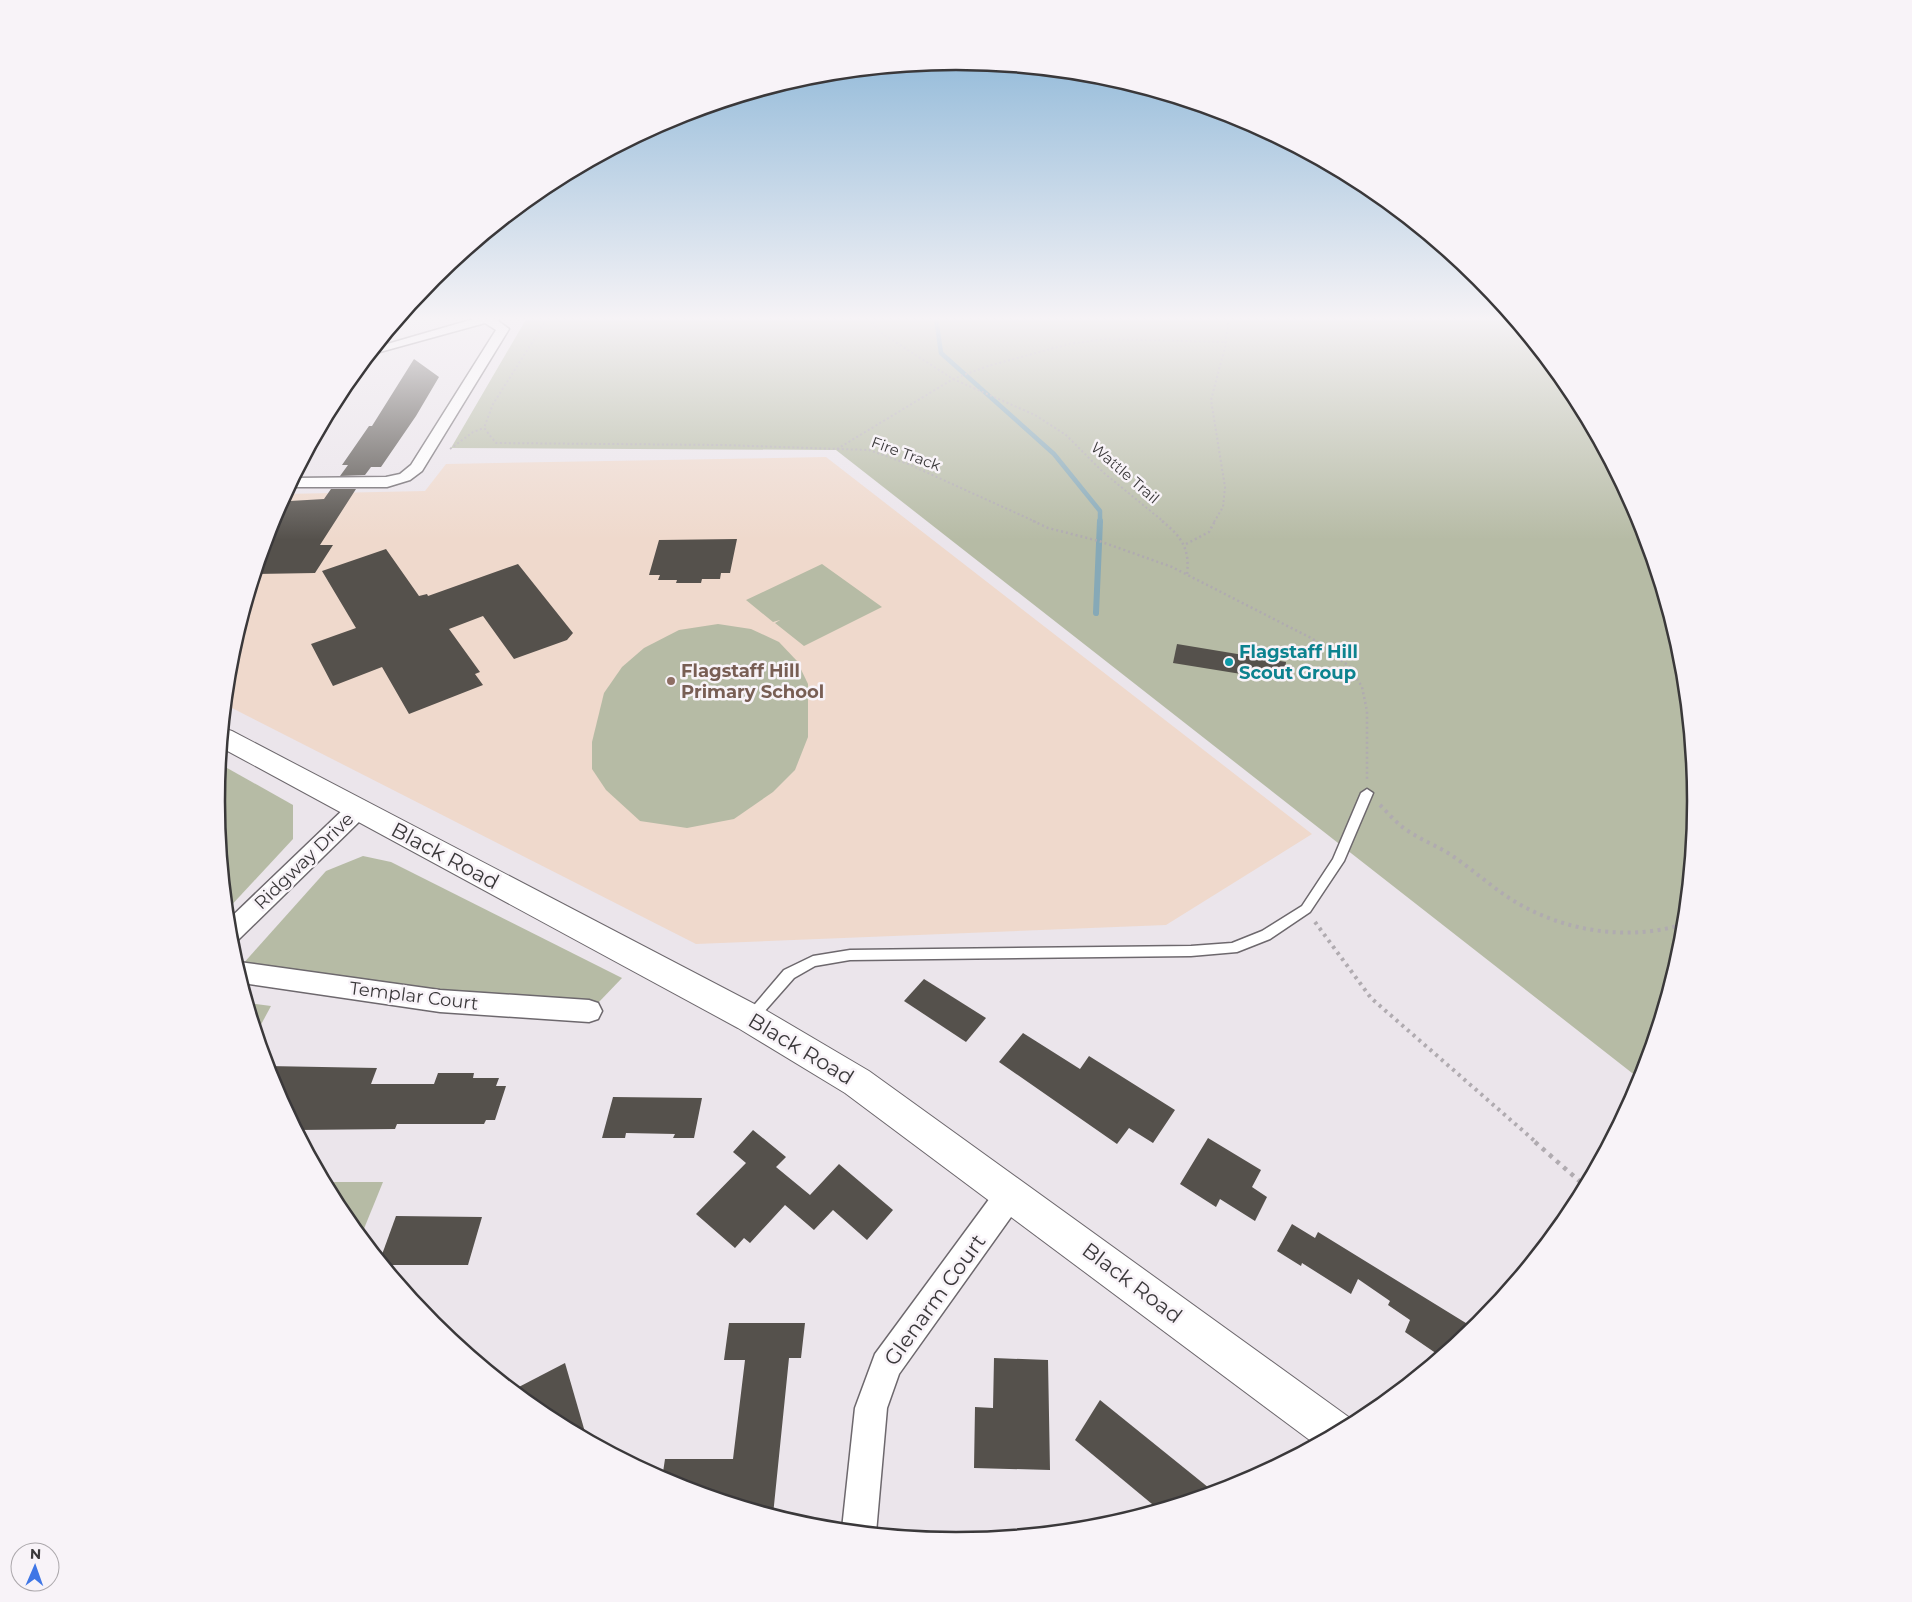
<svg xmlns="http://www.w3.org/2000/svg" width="1912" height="1602" font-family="Montserrat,sans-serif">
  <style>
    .education { fill: #efd9cc }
    .green { fill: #b6bba5 }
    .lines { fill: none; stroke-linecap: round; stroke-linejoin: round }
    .stream-far1 { stroke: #86a9b7; stroke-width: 4.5 }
    .stream { stroke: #86a9b7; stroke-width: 6 }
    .building { fill: #55514c }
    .service-casing { stroke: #6d686d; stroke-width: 3 }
    .minor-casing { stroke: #6d686d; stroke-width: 3 }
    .secondary-casing { stroke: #6d686d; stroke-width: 2 }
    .path-far3 { stroke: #b0abb0; stroke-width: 2; stroke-dasharray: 2 2.5; stroke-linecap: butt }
    .path-far2 { stroke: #b0abb0; stroke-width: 2.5; stroke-dasharray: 2 3; stroke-linecap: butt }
    .path-far1 { stroke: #b0abb0; stroke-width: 4; stroke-dasharray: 3 4.5; stroke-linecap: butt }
    .path { stroke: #b0abb0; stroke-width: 4.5; stroke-dasharray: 4 5.5; stroke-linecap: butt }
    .service { fill: #fff; fill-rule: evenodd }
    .minor { fill: #fff; fill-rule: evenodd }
    .secondary { fill: #fff; fill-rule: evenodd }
    .culture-dot { fill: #0f9aa8; stroke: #f8f3f8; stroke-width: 2 }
    .education-dot { fill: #8d6e63; stroke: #f8f3f8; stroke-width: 2 }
    .labels { text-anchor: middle; stroke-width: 5; stroke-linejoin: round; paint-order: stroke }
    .far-street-label { font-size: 15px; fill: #3a383a; stroke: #f8f3f8 }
    .culture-label { font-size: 18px; font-weight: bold; fill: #0d838f; stroke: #f8f3f8; text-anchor: start }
    .education-label { font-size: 18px; font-weight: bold; fill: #785e54; stroke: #f8f3f8; text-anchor: start }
    .street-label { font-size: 18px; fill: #3a383a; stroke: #f8f3f8 }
    .near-street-label { font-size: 21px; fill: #3a383a; stroke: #f8f3f8 }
    .rim { fill: none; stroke: #3a383a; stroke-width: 2.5 }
  </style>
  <rect width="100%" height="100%" fill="#ebe5eb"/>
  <polygon class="education" points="826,457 1312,834 1166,925 696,944 226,705 231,656 273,518 285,494 425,491 446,464"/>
  <g class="green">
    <polygon points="528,316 1510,316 1571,390 1640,518 1682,657 1696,801 1681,946 1641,1080 836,450 451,448"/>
    <polygon points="822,564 882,607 804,646 775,623 780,620 773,622 746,600"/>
    <polygon points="718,624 751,629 779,642 797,661 808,684 808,737 795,770 773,792 734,819 687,828 640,821 606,790 592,769 592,742 604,693 622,667 644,648 679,630"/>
    <polygon points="220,764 293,805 293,839 227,910 216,801"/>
    <polygon points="363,856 391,862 622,978 598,1003 444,995 242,965 326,871"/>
    <polygon points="248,1003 271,1006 257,1032"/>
    <polygon points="325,1182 383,1182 361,1236 341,1212"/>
  </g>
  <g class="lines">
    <g class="stream-far1">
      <polyline points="938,316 936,318 941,353 1054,454 1100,511 1100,522"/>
      <polyline points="1612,466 1636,522"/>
    </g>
    <g class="stream">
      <polyline points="1636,521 1651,556"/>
      <polyline points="1096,613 1100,521"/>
    </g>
  </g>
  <g class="building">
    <polygon points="414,359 439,377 416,416 381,467 371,467 365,475 340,476 348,465 342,465 369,426 372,426"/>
    <polygon points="331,489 356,489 320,545 333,545 315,573 256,574 268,532 290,501 324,499"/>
    <polygon points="737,539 730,573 721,573 720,579 702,579 701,583 676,583 677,580 658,580 660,575 649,575 659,540"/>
    <polygon points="386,549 419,596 427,594 428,596 518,564 573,633 567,640 514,659 483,616 449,629 480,672 475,674 483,685 409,714 382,667 333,686 311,644 356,628 322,571"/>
    <polygon points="1177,644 1286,662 1284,681 1173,663"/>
    <polygon points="924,979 986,1018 966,1042 904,1001"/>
    <polygon points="1023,1033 1080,1069 1089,1056 1175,1110 1153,1143 1129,1128 1117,1144 999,1062"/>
    <polygon points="267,1066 377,1068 371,1084 434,1084 438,1073 474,1073 473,1078 499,1078 496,1086 506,1086 495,1120 486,1120 484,1124 397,1124 395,1129 297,1130 272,1084"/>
    <polygon points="613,1097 702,1098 694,1138 673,1138 675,1134 626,1133 625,1138 602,1138"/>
    <polygon points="753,1130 786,1157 776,1167 810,1195 839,1164 893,1210 867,1240 833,1210 814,1230 785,1205 750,1243 744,1238 735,1248 696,1214 746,1163 733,1152"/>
    <polygon points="1208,1138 1261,1170 1252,1187 1267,1197 1255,1221 1220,1199 1216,1207 1180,1184"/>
    <polygon points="396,1216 482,1217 468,1265 384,1265 380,1260"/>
    <polygon points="1292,1224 1315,1238 1318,1232 1474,1328 1440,1356 1405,1332 1410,1320 1388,1305 1390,1301 1358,1279 1351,1294 1302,1263 1301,1266 1277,1251"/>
    <polygon points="729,1323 805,1323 801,1358 789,1358 773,1515 673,1484 662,1479 665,1459 733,1459 745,1360 724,1360"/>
    <polygon points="994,1358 1048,1360 1050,1470 974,1468 975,1407 993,1408"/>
    <polygon points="565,1363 587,1439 545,1416 513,1390"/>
    <polygon points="1100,1400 1214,1492 1158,1509 1075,1440"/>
  </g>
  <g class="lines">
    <defs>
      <polygon id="service" points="1367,789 1373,793 1344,861 1310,912 1270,939 1237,952 1191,956 850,960 815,966 794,978 756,1021 751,1023 746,1021 744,1017 784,970 813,956 850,950 1191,946 1232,943 1262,931 1302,906 1333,859 1361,793"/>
      <g id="minor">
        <polygon points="484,316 502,316 497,320 509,329 422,471 410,480 387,487 289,487 294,478 386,477 400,474 411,465 496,330 485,323 369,355 377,347"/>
        <polygon points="357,802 365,804 368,810 365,816 237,941 230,943 228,920 349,804"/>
        <polygon points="239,962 440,990 589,1000 598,1003 602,1011 598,1019 589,1022 440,1012 242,983 236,963"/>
        <polygon points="1011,1179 1021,1183 1025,1193 1021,1203 899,1374 887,1408 876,1533 842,1529 855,1408 875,1354 1001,1183"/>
      </g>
      <polygon id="secondary" points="223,728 232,731 762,1008 869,1071 1350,1418 1352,1424 1315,1444 845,1093 738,1028 222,748"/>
    </defs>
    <use href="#service" class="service-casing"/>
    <use href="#minor" class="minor-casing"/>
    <use href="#secondary" class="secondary-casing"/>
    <g class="path-far3">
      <polyline points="549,316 493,404 484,428 496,443 723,445 869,450 908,464 1036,522"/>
      <polyline points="866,316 880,332 953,379 1035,415 1066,435 1104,473 1164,522"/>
      <polyline points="450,449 473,432 484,428"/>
      <polyline points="837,449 953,379 988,366 1069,344 1105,339 1226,342"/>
      <polyline points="1214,522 1223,507 1225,487 1211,400 1225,347 1229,316"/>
    </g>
    <g class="path-far2">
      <polyline points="1033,521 1048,528 1099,541 1172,567 1313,639 1349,666 1362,687 1367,711 1367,780"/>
      <path d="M 1162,521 C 1182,537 1190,549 1187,575"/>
      <polyline points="1186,544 1209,532 1215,521"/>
    </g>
    <g class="path-far1">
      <path d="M 1380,805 C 1389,814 1397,824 1408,831 C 1423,841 1440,847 1454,857 C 1476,872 1496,891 1519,904 C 1568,932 1630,941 1684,924"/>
      <polyline points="1315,922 1371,998 1537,1143"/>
    </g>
    <polyline class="path" points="1535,1142 1585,1186"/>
    <use href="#service" class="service"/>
    <use href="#minor" class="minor"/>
    <use href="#secondary" class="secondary"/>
  </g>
  <linearGradient id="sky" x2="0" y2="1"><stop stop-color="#81b0d4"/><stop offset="0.59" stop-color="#f6f3f6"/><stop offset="1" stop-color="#f6f3f6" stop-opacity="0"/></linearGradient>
  <rect width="1912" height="540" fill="url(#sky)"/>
  <circle class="culture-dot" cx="1229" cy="662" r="5"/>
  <circle class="education-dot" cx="671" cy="681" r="5"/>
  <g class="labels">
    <g class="far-street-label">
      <text transform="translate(906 454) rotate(20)" y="5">Fire Track</text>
      <text transform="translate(1125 473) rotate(41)" y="5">Wattle Trail</text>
    </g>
    <g class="culture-label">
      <text x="1239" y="658">Flagstaff Hill<tspan x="1239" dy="21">Scout Group</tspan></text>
    </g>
    <g class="education-label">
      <text x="681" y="677">Flagstaff Hill<tspan x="681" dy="21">Primary School</tspan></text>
    </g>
    <g class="street-label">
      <text transform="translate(304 861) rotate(-44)" y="6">Ridgway Drive</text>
      <text transform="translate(414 996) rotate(7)" y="6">Templar Court</text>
    </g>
    <g class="near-street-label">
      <text transform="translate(445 856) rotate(28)" y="7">Black Road</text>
      <text transform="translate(801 1049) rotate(31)" y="7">Black Road</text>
      <text transform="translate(1132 1283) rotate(37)" y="7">Black Road</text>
      <text transform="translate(935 1300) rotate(-54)" y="7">Glenarm Court</text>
    </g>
  </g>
  <path d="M0 0H1912V1602H0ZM225 801a731 731 0 1 1 1462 0a731 731 0 1 1-1462 0Z" fill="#f8f3f8" fill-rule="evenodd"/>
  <path class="rim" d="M225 801a731 731 0 1 1 1462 0a731 731 0 1 1-1462 0Z"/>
  <g transform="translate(35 1567) rotate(2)"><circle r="24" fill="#f8f3f8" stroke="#aca8ac"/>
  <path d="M0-4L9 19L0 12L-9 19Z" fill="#3f76e6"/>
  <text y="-8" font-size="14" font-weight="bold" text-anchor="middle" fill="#3a383a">N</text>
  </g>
</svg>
